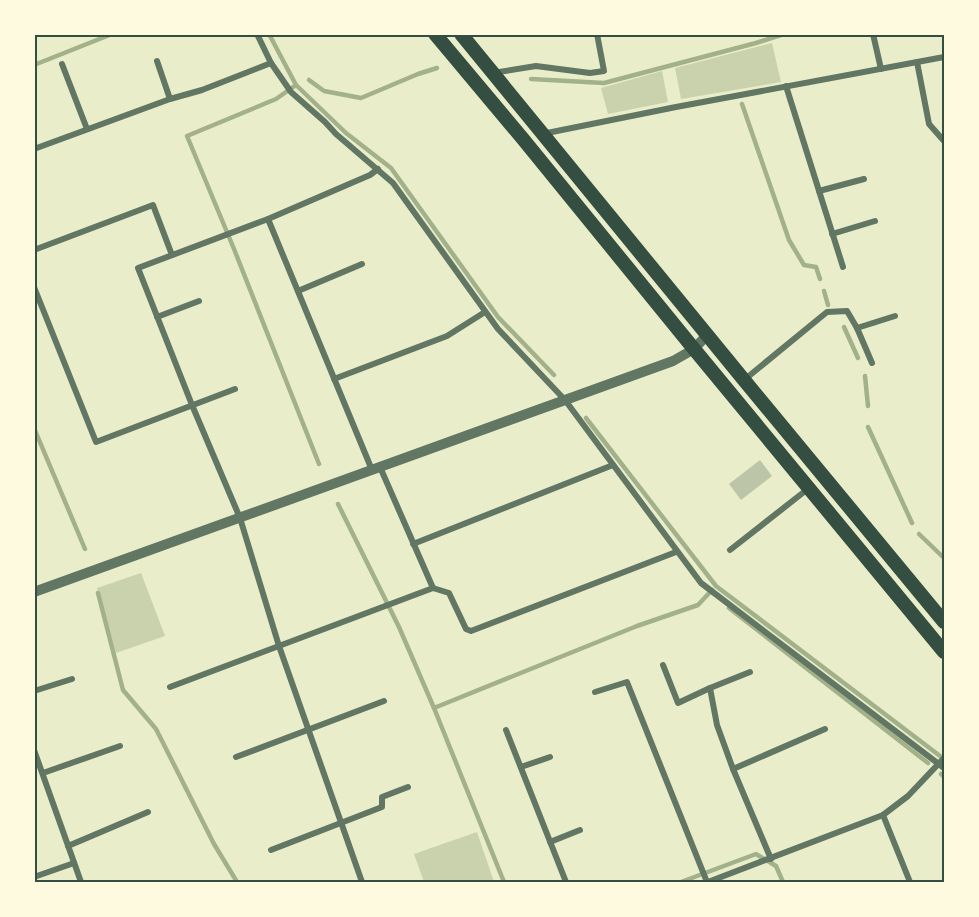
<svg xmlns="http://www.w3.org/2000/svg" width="979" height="917" font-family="'Exo 2',sans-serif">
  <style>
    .green { fill: #cad2ad }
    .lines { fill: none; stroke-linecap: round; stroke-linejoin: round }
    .stream { stroke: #a3b18a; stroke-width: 4.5 }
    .building { fill: #bcc5a7 }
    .minor { stroke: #617663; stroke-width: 6 }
    .tertiary { stroke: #617663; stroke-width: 10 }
    .trunk { stroke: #344e41; stroke-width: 14 }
    .neatline { fill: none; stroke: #344e41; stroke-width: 2 }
  </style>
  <rect width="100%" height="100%" fill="#e9edc9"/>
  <g class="green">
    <polygon points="772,43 781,82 681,99 675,68"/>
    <polygon points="662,71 668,102 608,114 601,88"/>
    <polygon points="141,573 165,636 116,653 97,588"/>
    <polygon points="477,832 494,882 424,882 414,854"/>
  </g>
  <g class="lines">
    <g class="stream">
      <polyline points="269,34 296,85 346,133 391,168 498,317 554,375"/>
      <polyline points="34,65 112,34"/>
      <polyline points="531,79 604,83 756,43 784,34"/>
      <polyline points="309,80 324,91 361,98 418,74 437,68"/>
      <polyline points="296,85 276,99 187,136 234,249 319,464"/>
      <polyline points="742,104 789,240 804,265 816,267 820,279"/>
      <polyline points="824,291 828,305"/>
      <polyline points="844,327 858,358"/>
      <polyline points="865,376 868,406"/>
      <polyline points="586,418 716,586 944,759"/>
      <polyline points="868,427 912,523"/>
      <polyline points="34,428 85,549"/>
      <polyline points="338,504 399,627 434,708 504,882"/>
      <polyline points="919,534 944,558"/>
      <polyline points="98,593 123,690 156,729 214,844 237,882"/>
      <polyline points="729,608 928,763"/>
      <polyline points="434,708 637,626 698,605 712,590"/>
      <polyline points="941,774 944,777"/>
      <polyline points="681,882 756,854 776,866 783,882"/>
    </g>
  </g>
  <polygon class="building" points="760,460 772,476 741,500 729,484"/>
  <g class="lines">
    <g class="minor">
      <polyline points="257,34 271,63 291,92 325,122 336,134 393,183 498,329 565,400 701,583 944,768"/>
      <polyline points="873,34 881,69"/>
      <polyline points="157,61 170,99"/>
      <polyline points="917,62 929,124 944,141"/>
      <polyline points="62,64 87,129"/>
      <polyline points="493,73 536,66 590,73 604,71 597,34"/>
      <polyline points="786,86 843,267"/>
      <polyline points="542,134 676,107 944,57"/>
      <polyline points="34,149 170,99 202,90 271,63"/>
      <polyline points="819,191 864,179"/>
      <polyline points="268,219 372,470"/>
      <polyline points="832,234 875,221"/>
      <polyline points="34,250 153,205 172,255"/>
      <polyline points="34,287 96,442 235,389"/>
      <polyline points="298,291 362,264"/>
      <polyline points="157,317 199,301"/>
      <polyline points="857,328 895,316"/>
      <polyline points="334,379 447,336 485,312"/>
      <polyline points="744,380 827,312 847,311 857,328 872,363"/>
      <polyline points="380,467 433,588"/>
      <polyline points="413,544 613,465"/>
      <polyline points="730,550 809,488"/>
      <polyline points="663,665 678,703 710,688 717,725 733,769 771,859"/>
      <polyline points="170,687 433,588 449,593 466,629 471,631 676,552"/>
      <polyline points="710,688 750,672"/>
      <polyline points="34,691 72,679"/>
      <polyline points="595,692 627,682 707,882"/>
      <polyline points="506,730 566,882"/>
      <polyline points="34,750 81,882"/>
      <polyline points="236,757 384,701"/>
      <polyline points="521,767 550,757"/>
      <polyline points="733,769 825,729"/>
      <polyline points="43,773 120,746"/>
      <polyline points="883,815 910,882"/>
      <polyline points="550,842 580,830"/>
      <polyline points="68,846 148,812"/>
      <polyline points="271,850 382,807 382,797 408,787"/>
      <polyline points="34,877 74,863"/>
      <polyline points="362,882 279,646 240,518 192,405 138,268 268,219 370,175 378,169"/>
      <polyline points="708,882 883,815 908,796 944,758"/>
    </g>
    <polyline class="tertiary" points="34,592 673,361 694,349 707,335"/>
    <g class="trunk">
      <polyline points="435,34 523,139 694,349 944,652"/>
      <polyline points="461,34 744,380 944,622"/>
    </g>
  </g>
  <rect width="979" height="917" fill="none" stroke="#fefae0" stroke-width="72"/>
  <rect x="36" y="36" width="907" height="845" class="neatline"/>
</svg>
